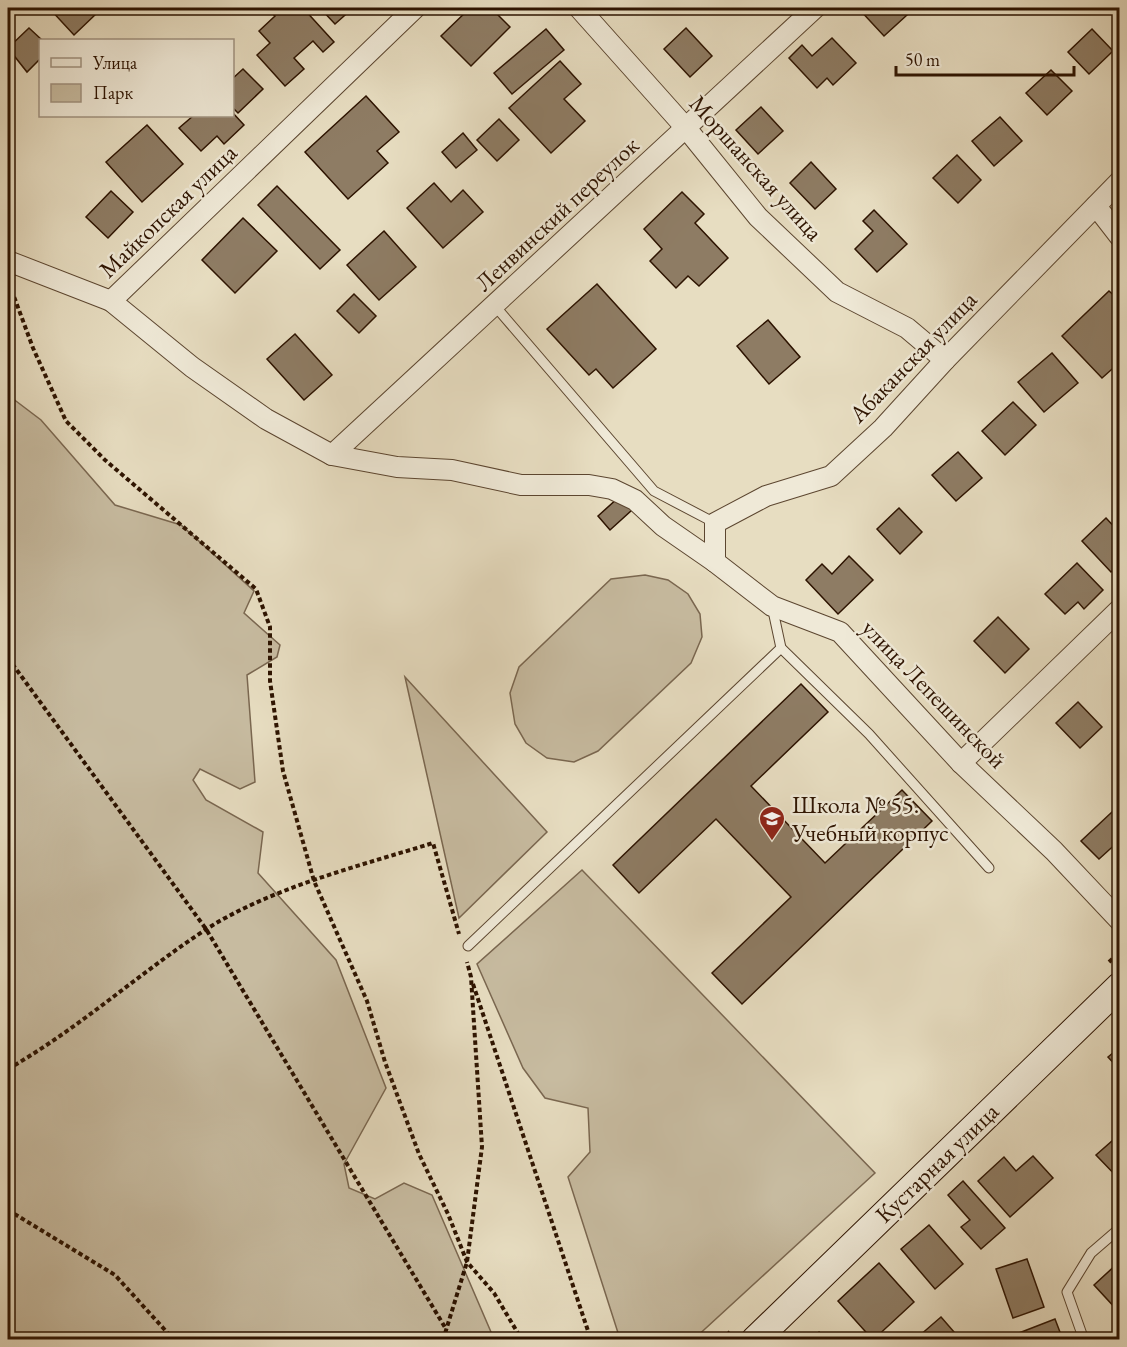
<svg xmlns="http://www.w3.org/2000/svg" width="1127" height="1347" font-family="'EB Garamond',serif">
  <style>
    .green { fill: #c7bba0; stroke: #7a6750; stroke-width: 1.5 }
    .building { fill: #8e7c64; stroke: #2d1300; stroke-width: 1.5 }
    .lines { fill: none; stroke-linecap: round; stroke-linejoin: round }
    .lane-casing { stroke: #5c4630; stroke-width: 11 }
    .street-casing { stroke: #5c4630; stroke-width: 22 }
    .secondary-casing { stroke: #2d1300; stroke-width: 29 }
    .path { stroke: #2d1300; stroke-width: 4; stroke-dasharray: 4.5 3; stroke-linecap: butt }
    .lane { stroke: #efe9d7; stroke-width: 9 }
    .street { stroke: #efe9d7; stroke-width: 20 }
    .secondary { stroke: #efe9d7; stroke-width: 27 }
    .labels { text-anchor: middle; stroke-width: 5; stroke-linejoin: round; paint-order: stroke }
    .street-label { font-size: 24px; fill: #2d1300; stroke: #efe9d7 }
    .poi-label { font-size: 24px; fill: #2d1300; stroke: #efe9d7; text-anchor: start }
  </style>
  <rect width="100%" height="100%" fill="#e7ddc1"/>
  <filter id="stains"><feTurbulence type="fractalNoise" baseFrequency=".00333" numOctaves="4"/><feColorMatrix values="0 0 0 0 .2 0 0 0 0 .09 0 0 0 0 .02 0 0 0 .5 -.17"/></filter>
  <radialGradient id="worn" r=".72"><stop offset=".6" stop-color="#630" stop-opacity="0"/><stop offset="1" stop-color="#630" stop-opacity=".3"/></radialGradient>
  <g class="green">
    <polygon points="8,395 41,420 115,505 181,525 254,591 244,613 280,645 277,657 247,675 255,782 240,789 200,769 193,780 206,800 263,832 258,873 336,960 386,1088 344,1164 349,1188 375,1199 404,1183 432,1195 494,1339 8,1339"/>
    <polygon points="645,575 668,580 688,594 700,614 702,637 691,663 598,751 574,762 547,758 526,743 515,724 510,693 519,667 611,579"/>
    <polygon points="405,677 547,832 459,918"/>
    <polygon points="582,870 875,1173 694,1339 620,1339 568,1177 590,1152 588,1108 545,1098 523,1068 477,964"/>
  </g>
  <g class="building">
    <polygon points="49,8 92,8 97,13 74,35"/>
    <polygon points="266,8 303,8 334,42 323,52 313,41 294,58 304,69 285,86 257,55 270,43 259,31 275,16"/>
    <polygon points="320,8 353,8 335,24"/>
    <polygon points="470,8 491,8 510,27 471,66 441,36"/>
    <polygon points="858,8 900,8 907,15 884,36"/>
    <polygon points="29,28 42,40 40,59 27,72 8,48"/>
    <polygon points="686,28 712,56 690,77 664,49"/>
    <polygon points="546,29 564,50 512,94 494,73"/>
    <polygon points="1092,29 1113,51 1089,74 1068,52"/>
    <polygon points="832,38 856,63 833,85 827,78 817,88 789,58 802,45 812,56"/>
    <polygon points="560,61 581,84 564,99 585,121 551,153 509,108"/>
    <polygon points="243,69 263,89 238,113 232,107 232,79"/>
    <polygon points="1051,70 1072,91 1047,115 1026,93"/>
    <polygon points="366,96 399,132 377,151 388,163 348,199 305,152"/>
    <polygon points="761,107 783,131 758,154 736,130"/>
    <polygon points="232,112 244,125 224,144 217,136 201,151 179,128 193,116 232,116"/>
    <polygon points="1000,117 1022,141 994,166 972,141"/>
    <polygon points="499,119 519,140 497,161 477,140"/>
    <polygon points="147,125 183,164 142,202 106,162"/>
    <polygon points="463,133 477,150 456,168 442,152"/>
    <polygon points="957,155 981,180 958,203 933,178"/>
    <polygon points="811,162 836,189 815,209 790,183"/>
    <polygon points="434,183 451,202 463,190 483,212 443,248 407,208"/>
    <polygon points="277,186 340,250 320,269 258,205"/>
    <polygon points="111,191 133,212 108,238 86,217"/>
    <polygon points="682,192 704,214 695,223 728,258 699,286 688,276 676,288 650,261 662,249 644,229"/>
    <polygon points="874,210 907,244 877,272 855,249 873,231 863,221"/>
    <polygon points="243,218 277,251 235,293 202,260"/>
    <polygon points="384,231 416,267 379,300 347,265"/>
    <polygon points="597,284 656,349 613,388 596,369 589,375 547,329"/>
    <polygon points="1109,291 1120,301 1120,362 1102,378 1062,336"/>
    <polygon points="354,294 376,316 359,333 337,311"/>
    <polygon points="768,320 800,357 769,384 737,346"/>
    <polygon points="295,334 332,375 304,400 267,359"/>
    <polygon points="1052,353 1078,383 1044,412 1018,382"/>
    <polygon points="1013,402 1036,425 1005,455 982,431"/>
    <polygon points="958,452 982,478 956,501 932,475"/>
    <polygon points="619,497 632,510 610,530 598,516"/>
    <polygon points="899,508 922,532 900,554 877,529"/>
    <polygon points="1106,518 1120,533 1120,564 1111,572 1082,541"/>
    <polygon points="849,556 873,580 838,614 806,580 822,564 832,574"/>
    <polygon points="1077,563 1103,590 1084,609 1078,602 1065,614 1045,594"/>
    <polygon points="998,617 1029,649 1005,673 974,641"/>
    <polygon points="801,684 828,712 751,786 825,863 902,790 932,821 742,1004 712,973 791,897 716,819 639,893 613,865"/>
    <polygon points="1078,702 1102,727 1080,748 1056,723"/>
    <polygon points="1112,812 1120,820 1120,840 1099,859 1081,841"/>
    <polygon points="1120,1047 1120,1070 1108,1057"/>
    <polygon points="1120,1134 1120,1180 1096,1155"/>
    <polygon points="1033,1156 1053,1178 1010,1217 978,1181 1004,1157 1016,1171"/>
    <polygon points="963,1181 1005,1228 981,1249 961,1227 970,1220 948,1195"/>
    <polygon points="929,1225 963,1264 935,1289 901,1249"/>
    <polygon points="1027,1259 1044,1307 1013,1318 996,1269"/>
    <polygon points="1119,1262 1120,1310 1118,1311 1094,1285"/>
    <polygon points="879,1263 914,1302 873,1340 838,1301"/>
    <polygon points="941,1317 961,1340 922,1340 919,1336"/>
    <polygon points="1055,1319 1063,1340 1006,1340 1006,1338"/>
    <polygon points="819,1332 826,1340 811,1340"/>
  </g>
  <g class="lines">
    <defs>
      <g id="lane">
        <polyline points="495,306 654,491 715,523"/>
        <polyline points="781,648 869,734 989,868"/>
        <polyline points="468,946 781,648 772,606"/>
        <polyline points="1084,1340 1067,1292 1091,1253 1120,1228"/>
      </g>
      <g id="street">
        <polyline points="579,8 686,128 758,217 837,292 907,328 945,360"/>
        <polyline points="1120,181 945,360 883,428 831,476 766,496 715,523 715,562 772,606 840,632 961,763 1054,851 1120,921"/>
        <polyline points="1096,206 1120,237"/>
        <polyline points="8,261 111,301 192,367 266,419 332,455 397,467 452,470 521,485 589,485 612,489 635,500 663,526 715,562"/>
        <polyline points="111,301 415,8"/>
        <polyline points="332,455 815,8"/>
        <polyline points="961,763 1120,609"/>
      </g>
      <polyline id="secondary" points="755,1340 1120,986"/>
    </defs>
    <use href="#lane" class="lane-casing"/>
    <use href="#street" class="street-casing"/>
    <use href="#secondary" class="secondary-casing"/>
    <g class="path">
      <polyline points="9,283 33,348 66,421 105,460 256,589 270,627 270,681 283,771 314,881 367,1001 385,1062 419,1154 448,1214 467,1262 494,1293 522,1340"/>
      <polyline points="8,658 206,929 446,1329"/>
      <polyline points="1109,962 1120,952"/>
      <polyline points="473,984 591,1340"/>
      <path d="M 8,1069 C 78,1029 137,975 205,930 C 270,888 359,866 433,843 L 459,934"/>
      <polyline points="8,1210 115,1275 174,1340"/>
      <polyline points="443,1340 467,1262 482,1147 471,977 467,962"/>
      <polyline points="722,1340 730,1332"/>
    </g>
    <use href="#lane" class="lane"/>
    <use href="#street" class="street"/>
    <use href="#secondary" class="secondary"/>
  </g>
  <defs>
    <symbol id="school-pin" viewBox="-11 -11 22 30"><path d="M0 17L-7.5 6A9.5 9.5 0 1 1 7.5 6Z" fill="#8f2418" stroke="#efe9d7"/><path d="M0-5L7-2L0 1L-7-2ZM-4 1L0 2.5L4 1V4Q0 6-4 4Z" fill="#fff"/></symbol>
  </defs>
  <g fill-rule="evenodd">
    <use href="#school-pin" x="757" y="804" width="30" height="40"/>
  </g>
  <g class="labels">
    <g class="street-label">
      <text transform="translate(756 168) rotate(48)" y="8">Моршанская улица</text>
      <text transform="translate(168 211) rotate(-44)" y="8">Майкопская улица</text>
      <text transform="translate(557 214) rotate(-43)" y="8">Ленвинский переулок</text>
      <text transform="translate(913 357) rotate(-46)" y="8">Абаканская улица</text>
      <text transform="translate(934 694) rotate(46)" y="8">улица Лепешинской</text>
      <text transform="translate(937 1163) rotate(-44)" y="8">Кустарная улица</text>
    </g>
    <g class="poi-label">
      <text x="792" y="813">Школа № 55.<tspan x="792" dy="28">Учебный корпус</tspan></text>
    </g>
  </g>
  <rect width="1127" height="1347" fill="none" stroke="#e7ddc1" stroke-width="30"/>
  <rect x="9" y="9" width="1109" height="1329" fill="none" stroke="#2d1300" stroke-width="3"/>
  <rect x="15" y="15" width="1097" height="1317" fill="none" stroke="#2d1300" stroke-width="1.5"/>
  <rect x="39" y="39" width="195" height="78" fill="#efe9d7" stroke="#a19381" stroke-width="1.5"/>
  <rect x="51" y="58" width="30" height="9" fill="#efe9d7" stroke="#a19381" stroke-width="1.5"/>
  <text x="93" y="69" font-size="18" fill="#2d1300">Улица</text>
  <rect x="51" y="84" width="30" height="18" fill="#c7bba0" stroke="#a19381" stroke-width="1.5"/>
  <text x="93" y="99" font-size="18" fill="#2d1300">Парк</text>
  <path d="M896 66v9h178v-9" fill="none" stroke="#2d1300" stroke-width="3"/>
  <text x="905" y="66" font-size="18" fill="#2d1300" stroke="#efe9d7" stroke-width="4.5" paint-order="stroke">50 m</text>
  <rect width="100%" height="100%" filter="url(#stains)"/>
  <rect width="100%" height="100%" fill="url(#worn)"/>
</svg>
